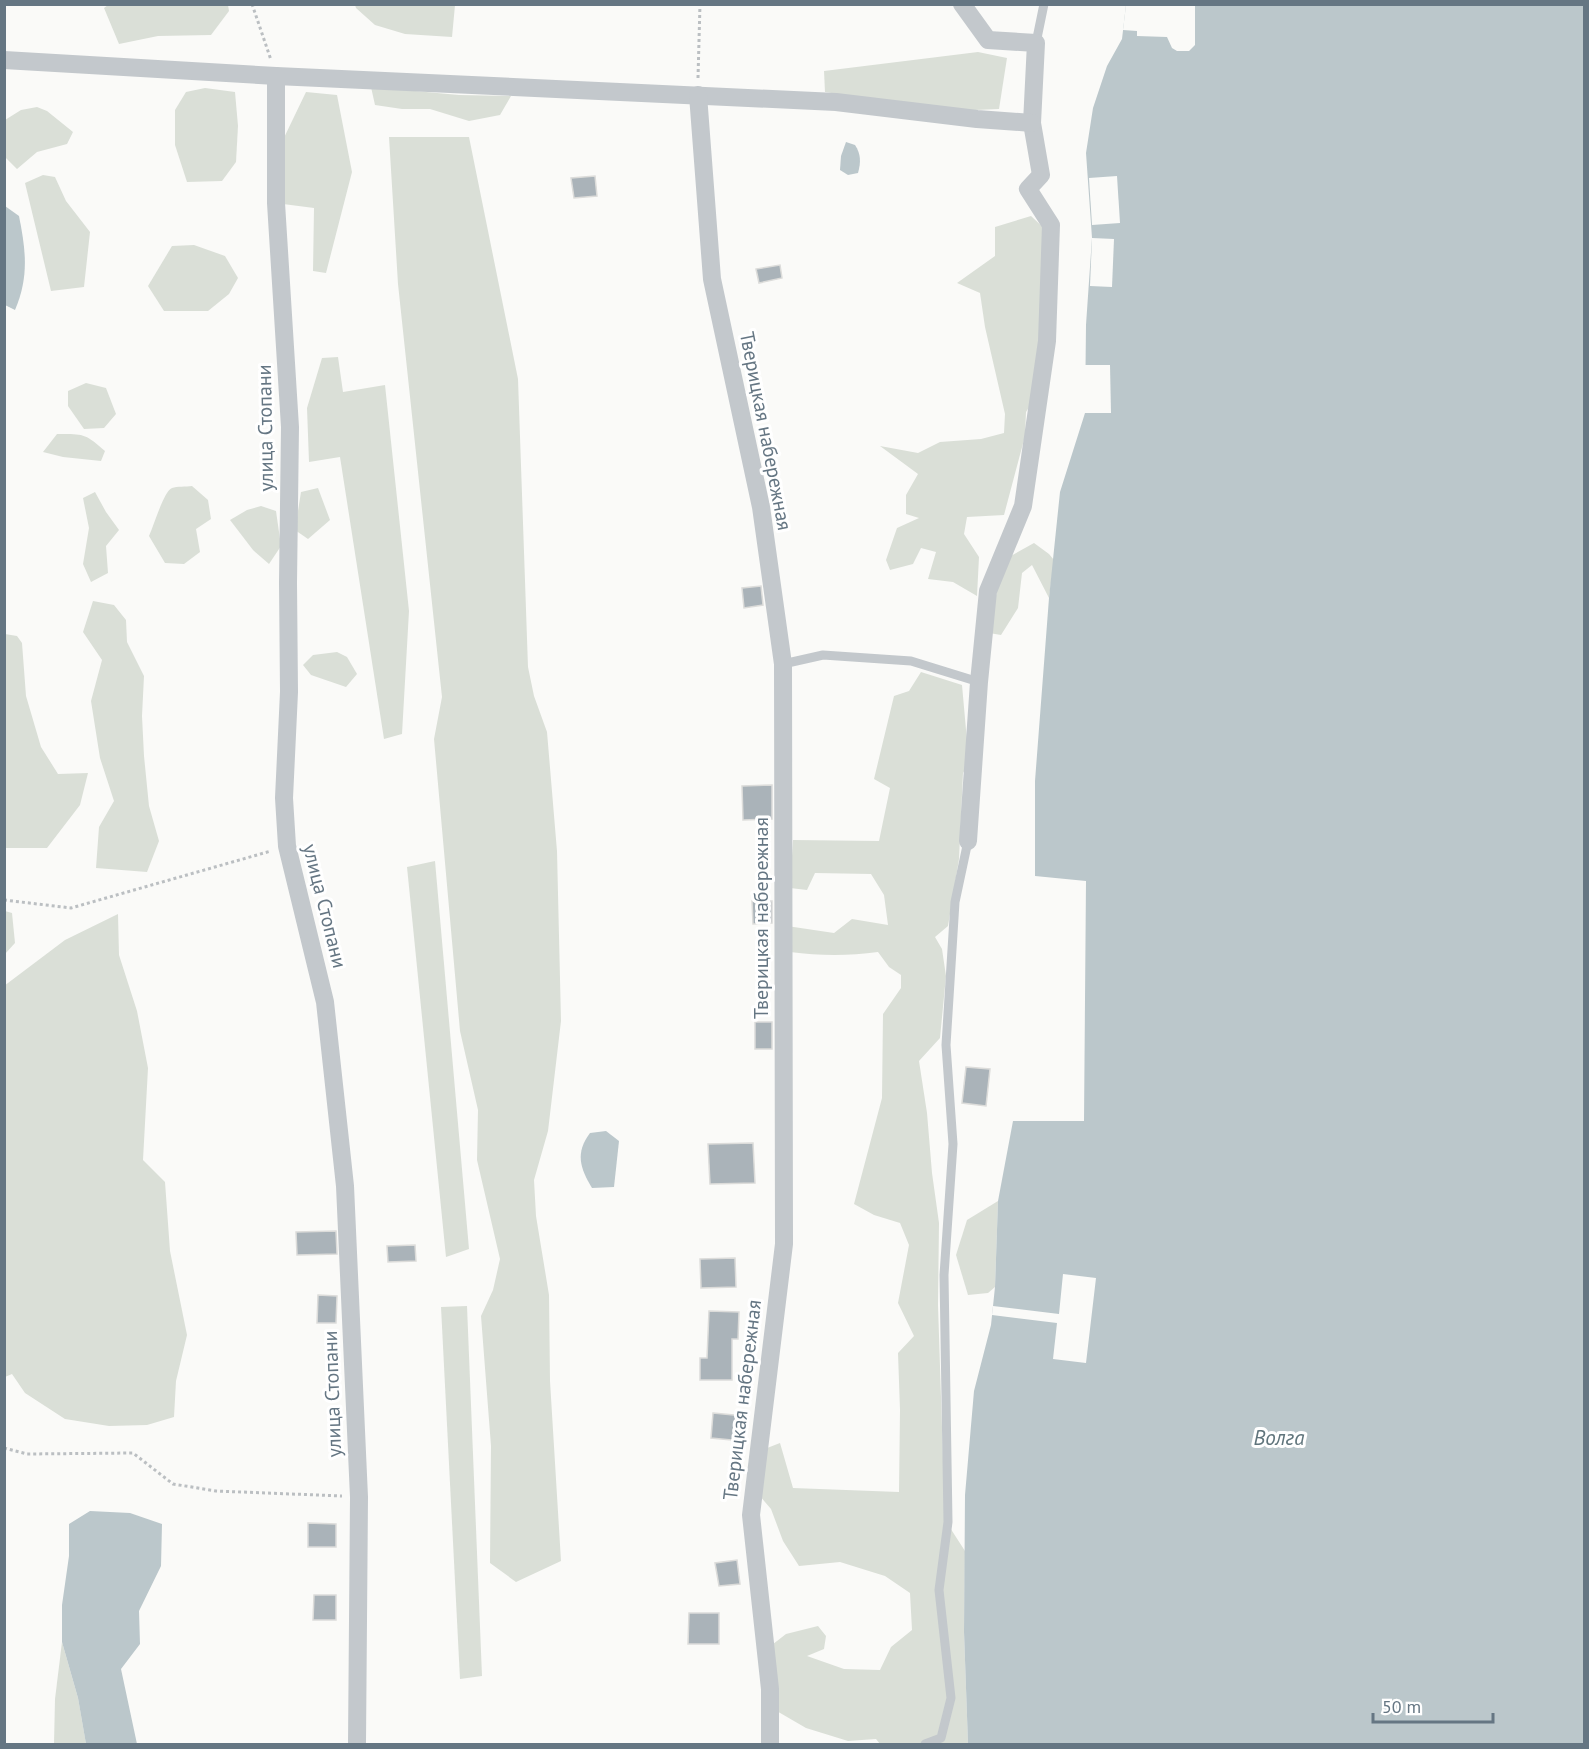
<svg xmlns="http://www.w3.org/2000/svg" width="1589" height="1749" font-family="'PT Sans',sans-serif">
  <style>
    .green { fill: #dadfd7 }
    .water { fill: #bbc7cb }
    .pier { fill: #fafaf8 }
    .building { fill: #aab3b9; stroke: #dcdcda; stroke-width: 1.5 }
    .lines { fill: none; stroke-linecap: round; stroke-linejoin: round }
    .path { stroke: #bbbfc2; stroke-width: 3; stroke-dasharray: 3 3; stroke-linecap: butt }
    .service { stroke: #c3c8cc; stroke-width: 9 }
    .minor { stroke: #c3c8cc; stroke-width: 18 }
    .labels { text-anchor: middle; stroke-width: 6; stroke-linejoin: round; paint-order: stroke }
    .street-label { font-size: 20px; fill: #657683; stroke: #fff }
    .water-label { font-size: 21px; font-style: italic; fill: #60757c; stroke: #fff }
  </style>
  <rect width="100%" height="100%" fill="#fafaf8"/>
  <g class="green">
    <polygon points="108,5 228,5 229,11 211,35 158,36 119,44 104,8"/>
    <polygon points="355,5 455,5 452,37 405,34 375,25 356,8"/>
    <polygon points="978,52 1007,58 999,109 951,111 825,92 824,71"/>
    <polygon points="371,87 459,95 511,96 500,115 469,121 430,109 402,109 375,105"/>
    <polygon points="205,88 235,92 238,126 236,162 222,181 187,182 175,145 175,110 186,92"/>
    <polygon points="306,92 337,95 352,172 326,273 313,271 314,208 283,204 280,146"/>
    <polygon points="37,107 47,111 73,132 67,144 37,152 17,169 5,157 5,120 21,110"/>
    <polygon points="389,137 469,137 518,379 528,667 534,696 547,732 557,851 561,1021 548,1131 534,1180 536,1216 549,1295 550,1381 561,1561 516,1582 490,1563 491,1446 481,1316 493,1290 500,1259 477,1160 478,1110 460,1031 434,739 442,697 398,284"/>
    <polygon points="43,175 55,177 66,201 90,232 84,287 51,291 25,183"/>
    <polygon points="1031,216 1046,230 1035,398 1026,412 1025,436 1004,515 967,517 964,534 979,557 977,596 953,582 928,579 936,552 921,548 913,564 890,570 886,560 897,528 919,518 906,514 906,495 918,474 880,446 918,453 940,442 981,439 1004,433 1005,414 985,327 980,293 957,283 995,256 995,227"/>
    <polygon points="194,245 225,256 238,278 229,294 208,311 164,311 148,286 172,246"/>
    <polygon points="338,357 343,392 385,385 409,611 402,734 384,739 340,457 309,462 307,408 322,358"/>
    <polygon points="86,383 106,388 116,414 104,428 84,429 68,406 68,391"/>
    <path d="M 57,434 C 83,434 85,433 105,451 L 101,461 L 63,457 L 43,452 Z"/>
    <path d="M 192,486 L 208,500 L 211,519 L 196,529 L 200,552 L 184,564 L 165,563 L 149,536 C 154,525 164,491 172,488 C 177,486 186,487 192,486 Z"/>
    <polygon points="318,488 330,520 308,539 295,530 301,492"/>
    <polygon points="95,492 106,512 119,530 106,546 108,573 91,582 83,564 89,528 83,498"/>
    <polygon points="261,506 276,511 281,546 269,564 253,550 230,520 247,510"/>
    <polygon points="1034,543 1049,554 1054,560 1049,598 1032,565 1022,573 1018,608 1001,635 989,633 999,580 1009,557"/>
    <polygon points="93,601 114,605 126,620 127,642 144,676 142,716 144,756 149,806 159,841 147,872 96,868 99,827 114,801 100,758 91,701 102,660 83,632"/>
    <polygon points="5,634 17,636 22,643 26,696 41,747 58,774 88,773 80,805 47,848 5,848"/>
    <polygon points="337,652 347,657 357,674 346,687 311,675 303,665 313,655"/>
    <path d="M 921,672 L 962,685 L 969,763 L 963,773 L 959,859 L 948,926 L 935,937 L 942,949 L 946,976 L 940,1038 L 919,1061 L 927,1113 L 932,1173 L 939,1223 L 938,1305 L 945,1520 L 965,1551 L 964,1632 L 968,1744 L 880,1744 L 876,1739 L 848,1741 L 806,1728 L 775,1710 L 768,1648 L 786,1634 L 818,1626 L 826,1636 L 824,1649 L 807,1656 L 844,1669 L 880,1670 L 891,1647 L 912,1630 L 910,1593 L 885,1576 L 840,1562 L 799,1566 L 783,1541 L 771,1509 L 759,1495 L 762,1450 L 780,1443 L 793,1488 L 899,1492 L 900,1410 L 898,1353 L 914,1336 L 898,1303 L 909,1245 L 900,1223 L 874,1215 L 854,1204 L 882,1098 L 883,1014 L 901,988 L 901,975 L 889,967 L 878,952 C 849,956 820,956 790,952 L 787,926 L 834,933 L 852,919 L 888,925 L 884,895 L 871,874 L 815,873 L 807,890 L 790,888 L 793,840 L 879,841 L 890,788 L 874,779 L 894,696 L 909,691 Z"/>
    <polygon points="435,861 469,1249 446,1257 407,867"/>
    <polygon points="5,911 12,913 15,943 5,954"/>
    <polygon points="118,914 119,955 137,1011 148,1068 143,1160 165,1182 170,1251 187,1335 176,1381 174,1417 147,1425 109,1426 65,1419 25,1393 12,1374 5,1377 4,986 65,940"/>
    <polygon points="998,1201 995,1287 988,1293 968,1295 956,1255 967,1220"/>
    <polygon points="467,1306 482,1676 460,1679 441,1307"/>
    <polygon points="62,1642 78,1698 86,1744 54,1744 55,1699"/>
  </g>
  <g class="water">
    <polygon points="1126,5 1584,5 1584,1744 968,1744 964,1632 965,1495 974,1391 991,1325 995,1287 998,1201 1013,1121 1084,1121 1086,881 1035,876 1035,781 1049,598 1060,492 1085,413 1086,325 1092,238 1086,153 1093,108 1107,66 1122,39"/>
    <path d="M 846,142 L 855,145 C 861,154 861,162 858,173 L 848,175 L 840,170 L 841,156 Z"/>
    <path d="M 5,206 L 19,216 C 26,251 29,277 15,310 L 5,305 Z"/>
    <path d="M 606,1131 L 619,1141 L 614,1187 L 592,1188 C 580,1168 575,1153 590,1133 Z"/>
    <polygon points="90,1511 130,1513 162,1524 161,1566 139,1611 140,1644 121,1669 137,1744 86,1744 78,1698 62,1642 62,1605 69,1556 69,1524"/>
  </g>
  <g class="pier">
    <polygon points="1126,5 1195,5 1195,45 1189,51 1177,51 1172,48 1167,37 1137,36 1137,31 1123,30"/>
    <polygon points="1117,176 1120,223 1092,225 1089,178"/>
    <polygon points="1092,238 1114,239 1112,287 1090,286"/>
    <polygon points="1085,365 1110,365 1111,413 1085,413"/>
    <polygon points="1063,1274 1096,1278 1086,1363 1053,1359 1057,1323 992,1315 993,1306 1059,1314"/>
  </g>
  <g class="building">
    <polygon points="595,176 597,196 574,198 571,178"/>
    <polygon points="780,265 782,278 759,283 756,269"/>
    <polygon points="761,586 763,605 744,608 742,588"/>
    <polygon points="772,785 772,819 743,820 742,786"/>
    <polygon points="752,901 772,901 772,923 753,924"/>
    <rect x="755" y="1022" width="17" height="27"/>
    <polygon points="966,1067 990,1069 986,1106 962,1103"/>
    <polygon points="753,1143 755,1183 710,1184 708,1144"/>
    <polygon points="336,1231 337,1254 297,1255 296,1232"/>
    <polygon points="415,1245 416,1261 388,1262 387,1246"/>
    <polygon points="735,1258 736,1287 701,1288 700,1259"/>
    <polygon points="318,1295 337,1296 336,1323 317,1323"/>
    <polygon points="709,1311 739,1312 738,1339 732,1339 732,1380 700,1380 700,1358 707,1358"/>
    <polygon points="713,1413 744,1416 742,1441 711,1438"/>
    <polygon points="308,1523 336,1524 336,1547 308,1547"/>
    <polygon points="737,1560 740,1584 719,1586 715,1563"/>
    <polygon points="314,1595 336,1595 336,1620 313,1620"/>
    <polygon points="689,1613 719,1613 719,1644 688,1644"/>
  </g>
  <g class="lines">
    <g class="path">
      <polyline points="252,4 271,60"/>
      <polyline points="698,78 700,4"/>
      <polyline points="4,900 71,908 271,851"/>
      <polyline points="4,1448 27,1454 133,1453 173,1484 216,1491 342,1496"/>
    </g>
    <g class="service">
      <polyline points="1036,43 1044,4"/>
      <polyline points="783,664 823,655 911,661 979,682"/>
      <polyline points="925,1744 941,1738 951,1698 939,1590 948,1522 944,1275 953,1144 946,1045 955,902 968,841"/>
    </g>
    <g class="minor">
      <polyline points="962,4 988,40 1036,43 1032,123 1041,175 1028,189 1051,225 1047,341 1023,506 988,591 979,682 968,841"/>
      <polyline points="4,60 276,76 836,102 977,119 1032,123"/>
      <polyline points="276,76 276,203 290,427 288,583 289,692 284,798 287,846 325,1002 345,1186 359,1497 357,1744"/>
      <polyline points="698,95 712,279 761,507 783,664 784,1244 751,1515 770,1689 770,1744"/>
    </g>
  </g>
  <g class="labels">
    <g class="street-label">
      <text transform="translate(265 428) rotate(-91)" y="7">улица Стопани</text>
      <text transform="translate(766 431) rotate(79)" y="7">Тверицкая набережная</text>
      <text transform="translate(325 906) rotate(76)" y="7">улица Стопани</text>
      <text transform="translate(761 918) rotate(-90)" y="7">Тверицкая набережная</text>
      <text transform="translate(332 1394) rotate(-92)" y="7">улица Стопани</text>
      <text transform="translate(742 1400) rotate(-83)" y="7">Тверицкая набережная</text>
    </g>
    <g class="water-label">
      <text x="1279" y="1445">Волга</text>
    </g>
  </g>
  <rect width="1589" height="1749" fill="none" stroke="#657683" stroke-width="12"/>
  <path d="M1373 1713v9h120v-9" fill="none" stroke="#657683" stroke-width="3"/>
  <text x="1382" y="1713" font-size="18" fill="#657683" stroke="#ffffff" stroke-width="4.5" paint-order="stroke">50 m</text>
</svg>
